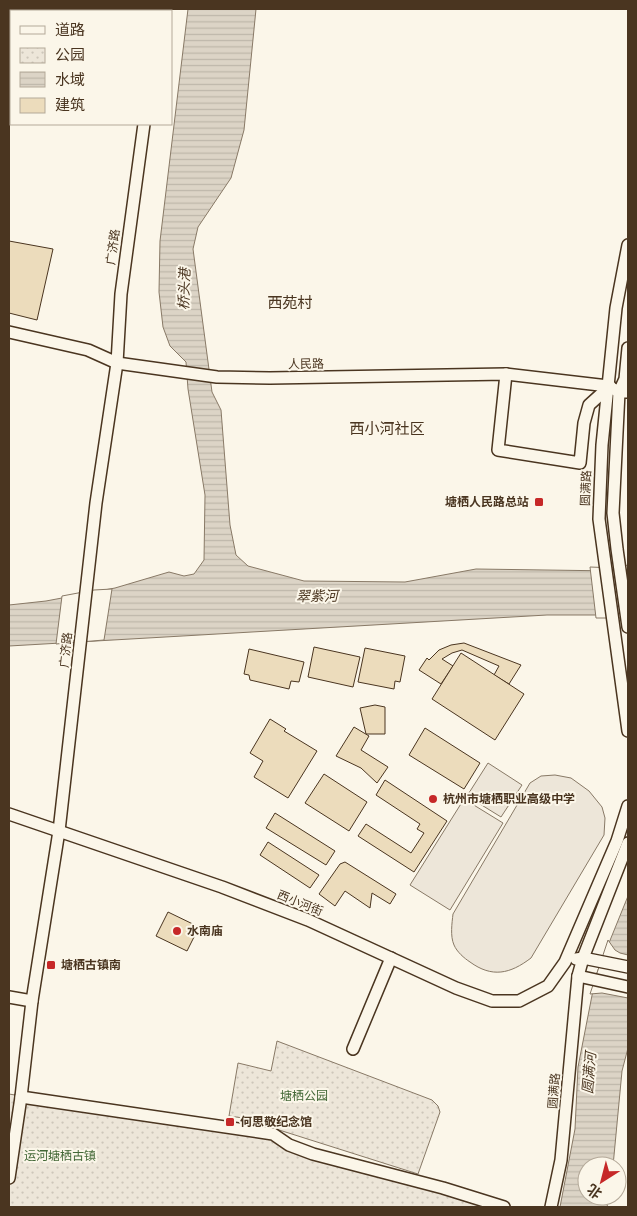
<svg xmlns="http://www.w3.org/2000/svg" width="637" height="1216" font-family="Overpass,'Noto Sans SC',sans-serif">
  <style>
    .grass { fill: #ede6d9; stroke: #887966 }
    .park { fill: url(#park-dots); stroke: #887966 }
    .water { fill: url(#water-rules); stroke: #887966 }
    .pier { fill: #fbf6e9; stroke: #887966 }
    .building { fill: #ecdcbc; stroke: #4a3520 }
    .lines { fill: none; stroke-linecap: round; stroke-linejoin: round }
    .minor-casing { stroke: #4a3520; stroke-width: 14 }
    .minor { stroke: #fbf6e9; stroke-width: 11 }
    .poi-dot { fill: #c62828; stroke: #fbf6e9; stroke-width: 2 }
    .labels { text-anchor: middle; stroke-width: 4; stroke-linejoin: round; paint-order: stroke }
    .street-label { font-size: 12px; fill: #4a3520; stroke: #fbf6e9 }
    .poi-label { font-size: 12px; font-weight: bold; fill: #4a3520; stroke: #fbf6e9; text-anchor: start }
    .park-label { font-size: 12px; fill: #436837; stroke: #fbf6e9 }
    .water-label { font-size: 14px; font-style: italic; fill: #4a3520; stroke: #fbf6e9 }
    .quarter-label { font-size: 15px; fill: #4a3520; stroke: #fbf6e9 }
  </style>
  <defs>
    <pattern id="park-dots" width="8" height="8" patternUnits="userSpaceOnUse" patternTransform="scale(1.25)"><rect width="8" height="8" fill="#ede6d9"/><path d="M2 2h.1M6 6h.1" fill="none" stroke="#cdc6ba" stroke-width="1.8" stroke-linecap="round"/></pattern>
    <pattern id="water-rules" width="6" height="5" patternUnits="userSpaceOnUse" patternTransform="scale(1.25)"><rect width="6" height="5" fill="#dcd4c6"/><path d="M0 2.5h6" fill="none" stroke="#beb7aa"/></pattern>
  </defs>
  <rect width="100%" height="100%" fill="#fbf6e9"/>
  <g class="grass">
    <polygon points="488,763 522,785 501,817 467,796"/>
    <path d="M 555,775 L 571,778 L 589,791 L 602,807 L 605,818 L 604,835 L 531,958 C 510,974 492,978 470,962 C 464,958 457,952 454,945 C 450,936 452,923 453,914 L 530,783 L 541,776 Z"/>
    <polygon points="464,799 503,823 450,910 410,885"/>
  </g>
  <g class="park">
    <polygon points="277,1041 432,1100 438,1106 440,1112 418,1174 276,1129 256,1127 257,1120 229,1116 238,1063 271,1071"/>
    <polygon points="9,1094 268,1138 488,1207 9,1207"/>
  </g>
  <g class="water">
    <polygon points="188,9 256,9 244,130 231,178 198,227 193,249 212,392 221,410 230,525 236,555 248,566 304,581 405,582 476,569 615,571 628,615 547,615 9,646 9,605 46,601 115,588 169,572 184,576 194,574 204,560 205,495 188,389 186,362 170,346 163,327 159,292 160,241"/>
    <polygon points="628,896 628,1048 622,1071 613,1166 587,1166 587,1196 609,1196 607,1207 560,1207 575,1129 578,1067 596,975"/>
  </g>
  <g class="pier">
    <polygon points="628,565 628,618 596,618 590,567 615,568"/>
    <polygon points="112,589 104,640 56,644 62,596 94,590"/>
    <polygon points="608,940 615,950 620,953 628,955 628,998 602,993 590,994"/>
  </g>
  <g class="building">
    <polygon points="9,241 53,249 37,320 9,313"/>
    <polygon points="464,643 521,665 509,684 494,675 499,666 462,650 452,653 442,659 453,666 441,684 419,670 427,658 429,660 439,650 451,645"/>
    <polygon points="314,647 360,657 353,687 308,677"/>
    <polygon points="365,648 405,656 400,682 395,681 394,689 358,682"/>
    <polygon points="249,649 304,662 299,682 291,681 289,689 250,680 249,675 244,674"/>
    <polygon points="461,653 524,694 495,740 432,699"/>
    <polygon points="375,705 385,707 385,734 366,734 360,708"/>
    <polygon points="270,719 286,729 284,731 317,751 288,798 254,777 263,761 250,753"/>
    <polygon points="354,727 369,736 361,750 388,767 377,783 361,768 336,756"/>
    <polygon points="425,728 480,763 464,789 409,755"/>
    <polygon points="324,774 367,802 349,831 305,803"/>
    <polygon points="385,780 447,821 414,872 358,836 366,824 411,853 424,833 417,829 420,824 376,795"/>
    <polygon points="275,813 335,851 326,865 266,828"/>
    <polygon points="268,842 319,875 310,888 260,855"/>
    <polygon points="345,862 396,894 390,904 372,893 370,908 345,891 335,906 319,894 340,864"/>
    <polygon points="168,912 199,927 187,951 156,936"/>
  </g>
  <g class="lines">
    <defs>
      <g id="minor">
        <polyline points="159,11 159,9"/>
        <polyline points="628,245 616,308 602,445 599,519 628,731"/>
        <polyline points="9,332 88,350 117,363 217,377 270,378 506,374 608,386 619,392 628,392"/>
        <polyline points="628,348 625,379 619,392 613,513 617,549 628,627"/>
        <polyline points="506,374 498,450 580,463 584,423 589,405 610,386"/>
        <polyline points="9,814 222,887 308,920 456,988 492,1001 519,1001 548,986 565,962 617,841 628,806"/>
        <polyline points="576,959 583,958 628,967"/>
        <polyline points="578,976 628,987"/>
        <polyline points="9,997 32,1001"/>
        <polyline points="353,1049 391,958"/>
        <polyline points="21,1097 273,1134 289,1145 313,1154 443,1188 504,1207"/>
        <polyline points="9,1178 21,1097 32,1001 59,831 96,503 117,363 121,294 144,124"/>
        <polyline points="551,1207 561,1160 578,976 583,958 628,843"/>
      </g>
    </defs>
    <use href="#minor" class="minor-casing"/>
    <use href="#minor" class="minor"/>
  </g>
  <g class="poi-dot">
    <rect x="534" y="497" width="10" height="10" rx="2.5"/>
    <circle cx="433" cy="799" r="5"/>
    <circle cx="177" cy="931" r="5"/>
    <rect x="46" y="960" width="10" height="10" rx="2.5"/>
    <rect x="225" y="1117" width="10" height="10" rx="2.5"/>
  </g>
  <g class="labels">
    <g class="street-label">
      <text transform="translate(113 247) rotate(-82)" y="4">广济路</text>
      <text transform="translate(306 364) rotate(-1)" y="4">人民路</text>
      <text transform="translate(586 488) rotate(-88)" y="4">圆满路</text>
      <text transform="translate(66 650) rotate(-84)" y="4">广济路</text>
      <text transform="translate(300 903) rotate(22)" y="4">西小河街</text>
      <text transform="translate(554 1091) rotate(-85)" y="4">圆满路</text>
    </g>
    <g class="poi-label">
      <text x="529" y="506" text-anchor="end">塘栖人民路总站</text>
      <text x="443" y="803">杭州市塘栖职业高级中学</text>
      <text x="187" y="935">水南庙</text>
      <text x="61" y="969">塘栖古镇南</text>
      <text x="240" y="1126">何思敬纪念馆</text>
    </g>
    <g class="park-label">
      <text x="304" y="1100">塘栖公园</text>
      <text x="60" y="1160">运河·塘栖古镇</text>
    </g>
    <g class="water-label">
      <text transform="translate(184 289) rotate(-88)" y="5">桥头港</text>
      <text transform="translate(317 596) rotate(-1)" y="5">翠紫河</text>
      <text transform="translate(589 1073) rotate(-85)" y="5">圆满河</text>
    </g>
    <g class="quarter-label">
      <text x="290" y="308">西苑村</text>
      <text x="387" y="434">西小河社区</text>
    </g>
  </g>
  <rect width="637" height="1216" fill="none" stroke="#4a3520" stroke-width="20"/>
  <rect x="10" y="10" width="162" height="115" fill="#fbf6e9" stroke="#b4a999"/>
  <rect x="20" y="26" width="25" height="8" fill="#fbf6e9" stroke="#b4a999"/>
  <text x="55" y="35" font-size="15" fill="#4a3520">道路</text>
  <rect x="20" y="48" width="25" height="15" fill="url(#park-dots)" stroke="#b4a999"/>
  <text x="55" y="60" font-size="15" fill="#4a3520">公园</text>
  <rect x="20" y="72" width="25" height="15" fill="url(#water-rules)" stroke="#b4a999"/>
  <text x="55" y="85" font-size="15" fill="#4a3520">水域</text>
  <rect x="20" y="98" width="25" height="15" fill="#ecdcbc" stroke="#b4a999"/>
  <text x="55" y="110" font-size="15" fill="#4a3520">建筑</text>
  <g transform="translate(602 1181) rotate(216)"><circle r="24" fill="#fbf6e9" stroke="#b4a999"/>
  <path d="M0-4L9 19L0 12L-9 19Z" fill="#c62828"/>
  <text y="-8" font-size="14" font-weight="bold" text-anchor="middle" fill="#4a3520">北</text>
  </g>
</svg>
